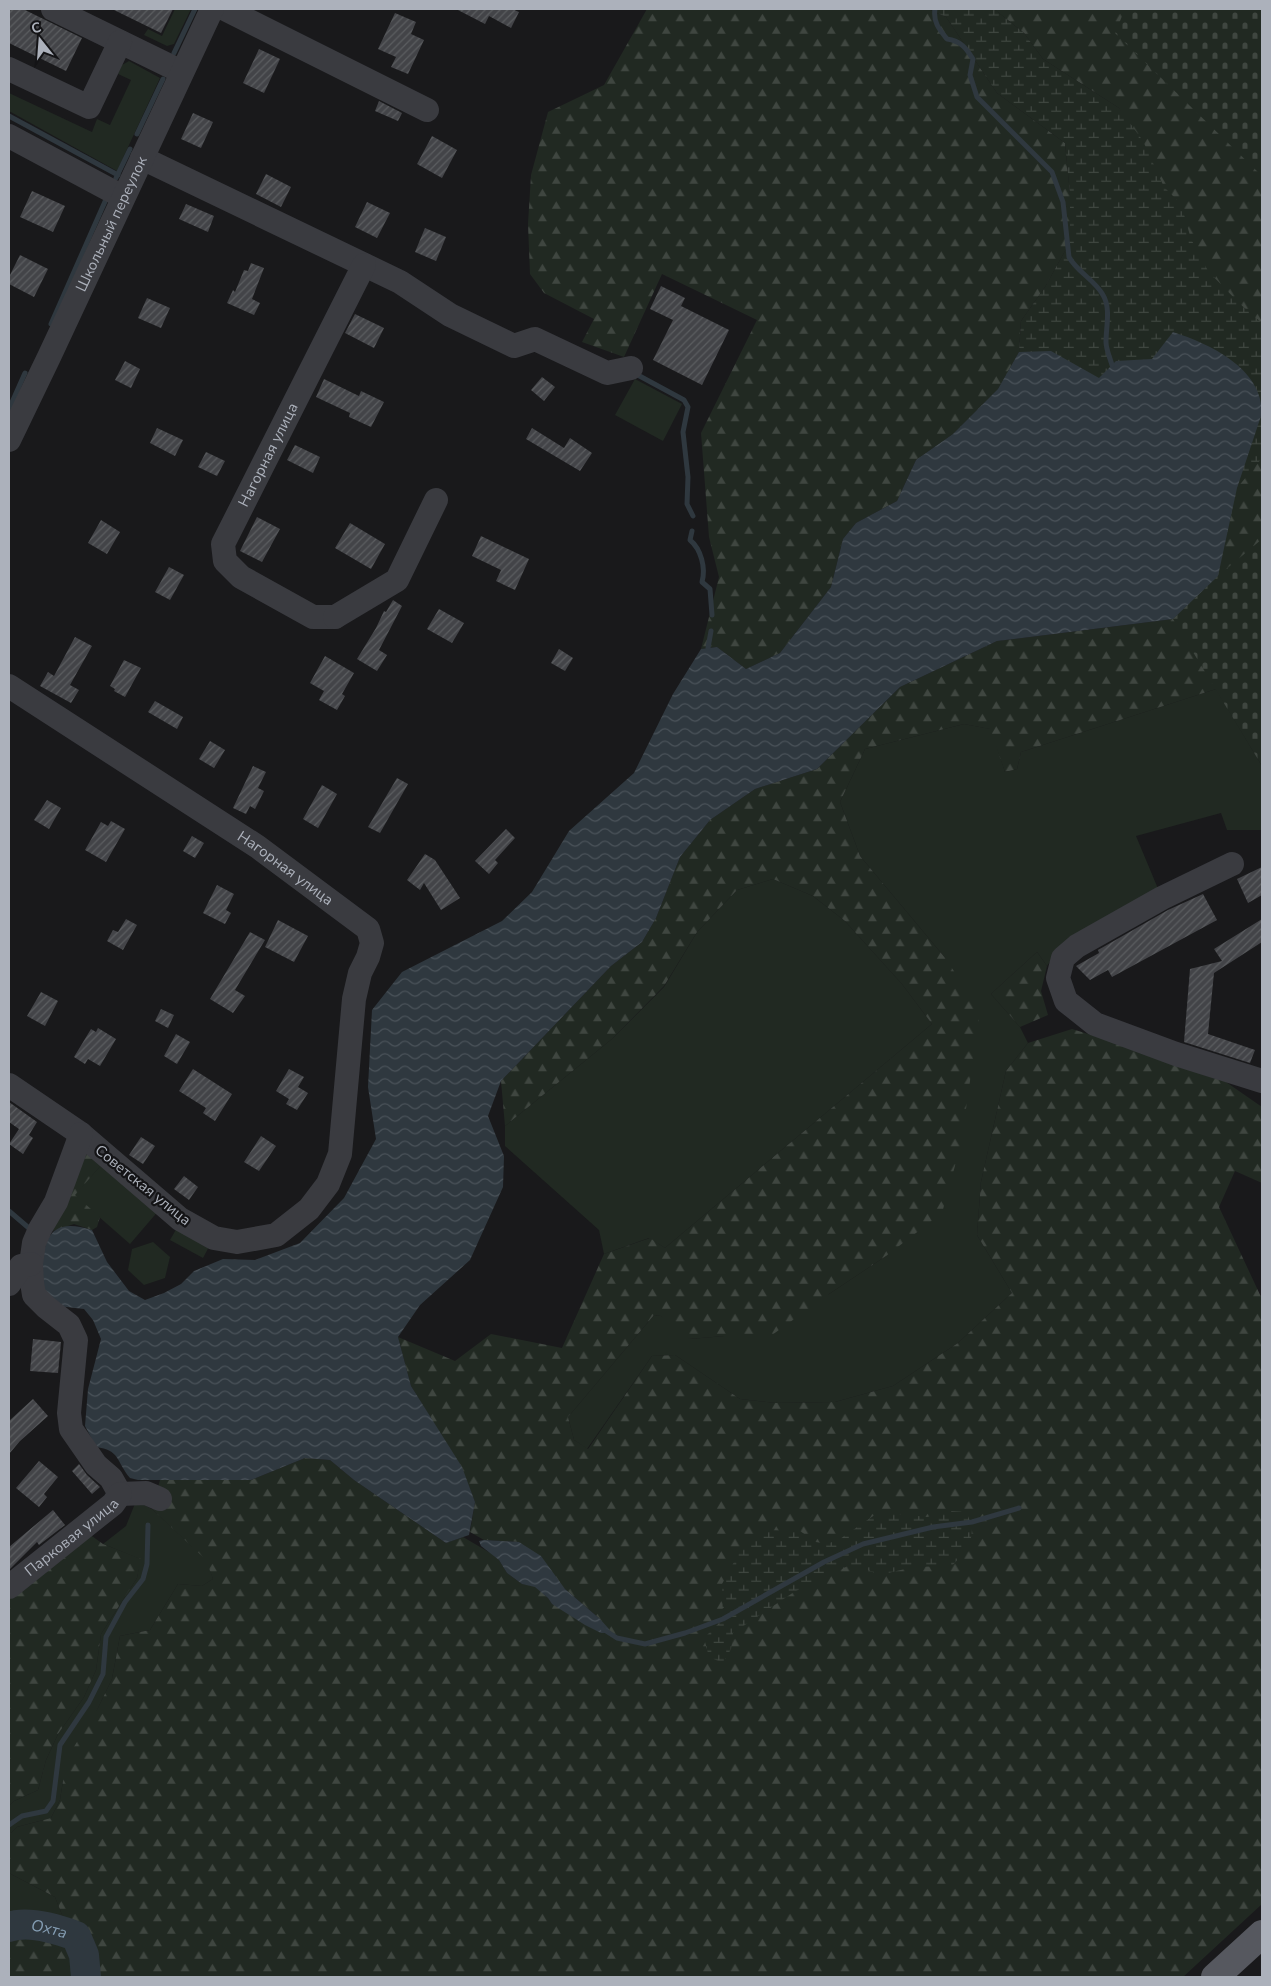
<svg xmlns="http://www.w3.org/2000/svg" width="1271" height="1986" font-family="'Nunito Sans',sans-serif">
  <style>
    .green { fill: #212922 }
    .forest { fill: url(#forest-firs) }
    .wetland { fill: url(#wetland-marsh) }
    .cemetery { fill: url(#cemetery-stones) }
    .water { fill: url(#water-waves) }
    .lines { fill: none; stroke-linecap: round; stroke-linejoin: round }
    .stream { stroke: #2f383f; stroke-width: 5 }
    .river { stroke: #2f383f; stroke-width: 30 }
    .building { fill: url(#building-hatch) }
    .minor { stroke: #3a3b40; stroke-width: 24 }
    .major { stroke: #56585f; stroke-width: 28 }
    .labels { text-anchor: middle; stroke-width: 4.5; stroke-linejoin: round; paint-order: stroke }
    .street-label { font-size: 15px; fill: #acb1bb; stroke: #141416 }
    .water-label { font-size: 16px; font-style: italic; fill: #859eb4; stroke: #141416 }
  </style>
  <defs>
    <pattern id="forest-firs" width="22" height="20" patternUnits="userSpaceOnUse" patternTransform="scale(1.25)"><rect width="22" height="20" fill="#212922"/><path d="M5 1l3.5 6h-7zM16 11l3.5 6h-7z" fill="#3f4640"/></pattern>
    <pattern id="wetland-marsh" width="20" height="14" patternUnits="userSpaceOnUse" patternTransform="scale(1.25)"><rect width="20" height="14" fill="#212922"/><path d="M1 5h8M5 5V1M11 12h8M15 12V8" fill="none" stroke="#3f4640"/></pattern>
    <pattern id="cemetery-stones" width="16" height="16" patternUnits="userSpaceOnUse" patternTransform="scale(1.25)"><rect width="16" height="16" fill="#212922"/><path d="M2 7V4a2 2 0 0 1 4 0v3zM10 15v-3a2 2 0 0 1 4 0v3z" fill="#3f4640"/></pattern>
    <pattern id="water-waves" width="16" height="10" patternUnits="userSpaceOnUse" patternTransform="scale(1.25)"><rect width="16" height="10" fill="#2f383f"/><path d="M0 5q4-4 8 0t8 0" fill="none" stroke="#4a5259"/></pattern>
    <pattern id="building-hatch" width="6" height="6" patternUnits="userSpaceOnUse" patternTransform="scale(1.25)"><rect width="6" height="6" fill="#434448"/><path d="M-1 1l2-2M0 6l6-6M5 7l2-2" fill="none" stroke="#5b5d60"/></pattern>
  </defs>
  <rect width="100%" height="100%" fill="#19191b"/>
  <g class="green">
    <polygon points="175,9 191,9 174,44 167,46 144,35 148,29 162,36"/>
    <polygon points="129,61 160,78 117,171 9,111 9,93 92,132 97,119 110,125 131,80 118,74 122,65"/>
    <polygon points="635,379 682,404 663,441 615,415"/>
    <polygon points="1216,689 1262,766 1262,830 1227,830 1221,813 1136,836 1159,891 1058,951 1047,966 1037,952 991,994 1020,1027 1028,1043 1006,1071 981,1182 977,1235 1012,1293 958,1343 893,1386 835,1402 776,1403 740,1399 675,1355 652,1356 587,1449 574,1440 568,1417 654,1315 661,1316 689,1339 724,1336 829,1294 886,1256 946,959 860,856 840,802 865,749 964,724 991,729 1005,772 1017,769 1021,752"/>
    <polygon points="773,879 813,896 845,921 902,984 932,1024 665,1248 649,1238 604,1254 599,1230 505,1146 505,1126 613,1038 664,987 697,932 737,890"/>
    <polygon points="105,1161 160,1209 130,1244 74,1195"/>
    <polygon points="178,1226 211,1243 203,1258 170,1240"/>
    <polygon points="153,1242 170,1257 165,1278 144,1285 128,1270 132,1249"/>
    <polygon points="136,1501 152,1509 207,1560 213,1579 202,1586 178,1584 150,1630 120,1636 112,1679 63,1781 60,1800 51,1818 17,1827 9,1835 9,1806 14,1801 38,1790 46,1760 58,1734 84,1697 96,1670 101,1634 137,1578 140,1559 103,1544 126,1526"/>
    <polygon points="9,1873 55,1897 65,1922 25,1916 9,1920"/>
  </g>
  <g class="forest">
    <polygon points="647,9 928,9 946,17 997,93 1065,143 1070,194 1070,242 1045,287 1021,321 1019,352 998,389 953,434 916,460 897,501 856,523 843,539 831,587 780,653 746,669 717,647 701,649 719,577 709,537 701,433 757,320 662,274 624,357 582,342 594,319 544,293 530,274 528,224 531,175 548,112 604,85"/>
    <polygon points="994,9 1262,9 1262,402 1119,108 1043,59 1024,33"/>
    <polygon points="1262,413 1262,764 1216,689 1021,752 1017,769 1005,772 990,729 964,724 865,749 840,802 860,856 946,959 980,1011 961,1144 942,1213 886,1256 829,1294 772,1335 724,1336 689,1339 676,1337 661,1316 654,1315 568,1417 574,1440 588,1449 652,1356 675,1355 740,1399 776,1403 835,1402 893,1386 958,1343 1012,1293 977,1235 981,1182 1006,1071 1028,1043 1072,1029 1213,1073 1262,1107 1262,1183 1235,1171 1219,1207 1262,1299 1262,1904 1183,1977 91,1977 90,1952 80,1931 65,1922 55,1897 9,1873 9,1835 17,1827 51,1818 60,1800 63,1781 72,1750 98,1708 112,1679 120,1636 150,1630 178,1584 202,1586 213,1579 206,1560 152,1509 160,1480 251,1480 305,1458 330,1460 354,1480 446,1543 463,1537 492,1554 499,1560 507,1573 522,1584 535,1586 548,1598 552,1604 600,1619 565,1589 519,1542 484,1540 470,1532 475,1502 461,1467 411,1386 398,1337 455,1361 491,1334 562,1348 604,1254 650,1238 665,1248 932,1024 902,984 845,921 813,896 773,879 737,890 697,932 664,986 613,1038 505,1126 501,1081 611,966 642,942 656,918 680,857 710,820 755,789 817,769 900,687 997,641 1173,619 1237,488"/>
    <polygon points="1037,952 1047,966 1041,991 1048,1015 1020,1027 991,994"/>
    <polygon points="86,1152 103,1163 75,1195 100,1217 97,1227 92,1230 74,1224 53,1231 58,1212"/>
    <polygon points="89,1534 103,1544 141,1559 137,1578 101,1634 96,1670 84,1697 58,1734 46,1760 38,1790 14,1801 9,1806 9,1594"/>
    <path d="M 21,1932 C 43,1933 74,1931 81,1958 C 82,1964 83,1971 81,1977 L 9,1977 L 9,1939 Z"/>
  </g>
  <g class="wetland">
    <polygon points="928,9 994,9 1024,33 1043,59 1119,108 1143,141 1164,187 1181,204 1191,239 1208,271 1240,304 1262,323 1262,458 1237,488 1218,576 1173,619 916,460 953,434 998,389 1019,352 1021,321 1045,287 1070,242 1070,194 1065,143 997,93 946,17"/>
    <path d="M 950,1511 L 966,1512 C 979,1537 968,1548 952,1566 L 914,1567 L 879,1575 L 864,1568 L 850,1565 L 794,1592 L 733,1633 L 731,1649 L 723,1663 L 709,1657 L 704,1638 L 723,1619 L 722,1584 L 746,1540 L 766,1530 L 800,1531 L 816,1542 L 827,1544 L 840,1539 L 879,1512 L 927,1517 Z"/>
  </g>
  <g class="cemetery">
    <polygon points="1125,9 1262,9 1262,176 1115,33"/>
    <polygon points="1262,539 1262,766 1173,619 1218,576"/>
  </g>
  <g class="water">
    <path d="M 1173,332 C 1210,344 1262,368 1262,413 L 1237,488 L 1218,576 L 1173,619 L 997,641 L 900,687 L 817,769 L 755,789 L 710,820 L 680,857 L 656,918 L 642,942 L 611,966 L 501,1081 L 488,1116 L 504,1156 L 503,1187 L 470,1260 L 420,1305 L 398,1337 L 411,1386 L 462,1467 L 475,1502 L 469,1535 L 446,1543 L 354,1480 L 330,1460 L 305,1458 L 251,1480 L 138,1480 L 130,1478 C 116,1461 120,1450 96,1447 L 85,1426 L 88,1389 L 101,1339 L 93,1320 L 84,1309 L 58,1306 L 42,1288 C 43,1250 41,1214 92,1230 L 107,1262 L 129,1291 L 145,1300 L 164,1293 L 181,1284 L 194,1271 L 223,1259 L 255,1260 L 300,1243 L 344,1198 L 376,1139 L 368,1087 L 372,1010 L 402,972 L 502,921 L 532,892 L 569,831 L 634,773 L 673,694 L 701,649 L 717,647 L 746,669 L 780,653 L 831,587 L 843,539 L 856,523 L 897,501 L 916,460 L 953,434 L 998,389 L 1019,352 L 1051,351 L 1099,378 L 1116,361 L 1152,359 Z"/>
    <polygon points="484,1540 519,1542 541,1556 565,1589 600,1619 609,1629 608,1633 601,1633 585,1625 552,1604 548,1598 535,1587 522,1584 507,1573 499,1560 481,1546 479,1541"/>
  </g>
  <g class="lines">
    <g class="stream">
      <path d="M 935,9 C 933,22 939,29 947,39 C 961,41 966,48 973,59 L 970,75 L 977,97 L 1052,172 L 1063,202 L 1069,257 C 1077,272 1095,280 1103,295 C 1111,308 1106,327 1106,342 C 1106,349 1110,358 1112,365"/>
      <polyline points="174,53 195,9"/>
      <polyline points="9,116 118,175"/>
      <polyline points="137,134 163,79"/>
      <polyline points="116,178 130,149"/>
      <polyline points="51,324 107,197"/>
      <polyline points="634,373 684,400 688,407 683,432 688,477 687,504 693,516"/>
      <polyline points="9,409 25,373"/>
      <path d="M 692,531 L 690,540 C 701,549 706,568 702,582 L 710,589 L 712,615"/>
      <polyline points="708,648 711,631"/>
      <polyline points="9,1211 30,1229"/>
      <polyline points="603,1629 617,1638 645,1644 685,1633 723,1619 824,1562 863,1544 933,1527 972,1522 1019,1508"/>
      <polyline points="9,1825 22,1816 46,1811 53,1801 60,1745 89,1702 103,1674 106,1637 125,1602 143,1579 147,1564 148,1525"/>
    </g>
    <path class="river" id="s1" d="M 9,1927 C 28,1920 57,1929 76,1936 L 84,1955 L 86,1977"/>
  </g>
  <g class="building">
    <polygon points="9,9 23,9 82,38 66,71 9,43"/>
    <polygon points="112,9 173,9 161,33"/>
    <polygon points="456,9 512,9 519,12 511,28 489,16 485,24"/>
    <polygon points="395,13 416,22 411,34 424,40 408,74 391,67 396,57 378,49"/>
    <polygon points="259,49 280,59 264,93 243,83"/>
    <polygon points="379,101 402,113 398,121 375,111"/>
    <polygon points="193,113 213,122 201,148 181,139"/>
    <polygon points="432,136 457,150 442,178 417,164"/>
    <polygon points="266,174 291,187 281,207 256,194"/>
    <polygon points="32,191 65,206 53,232 20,217"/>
    <polygon points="367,202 390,213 377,238 355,227"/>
    <polygon points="186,204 214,216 208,232 179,219"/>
    <polygon points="425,228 446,237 436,261 415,252"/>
    <polygon points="20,255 48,269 34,297 9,284 9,277"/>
    <polygon points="251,263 264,268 252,299 260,303 254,315 227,303 233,290 235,292 244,270 248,271"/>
    <polygon points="661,286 685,298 681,306 729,330 702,385 653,360 673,320 650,309"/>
    <polygon points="147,298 170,308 161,328 138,318"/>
    <polygon points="355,314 384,328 374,348 345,333"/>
    <polygon points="125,361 140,369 131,388 115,380"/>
    <polygon points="542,377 555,387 544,401 531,390"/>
    <polygon points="324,379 359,396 361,391 384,402 371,427 349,417 350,413 316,397"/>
    <polygon points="157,428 183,440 175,456 150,443"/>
    <polygon points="532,428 564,448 570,438 592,453 580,471 526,439"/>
    <polygon points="295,445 320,457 313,473 287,460"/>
    <polygon points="206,452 225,461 217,476 198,467"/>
    <polygon points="257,517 280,529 262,562 240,551"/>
    <polygon points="101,520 120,532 107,554 88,543"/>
    <polygon points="350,523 385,544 371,569 335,548"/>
    <polygon points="481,536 529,559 515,590 496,581 501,570 472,556"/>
    <polygon points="169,567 184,575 170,600 155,592"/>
    <polygon points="393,600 402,606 379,650 387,655 377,671 357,659 376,628 384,611 386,612"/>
    <polygon points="439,609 464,623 452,643 427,629"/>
    <polygon points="75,637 92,646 70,685 79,690 71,703 40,686 48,672 54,676"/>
    <polygon points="559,649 573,658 565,671 551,663"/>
    <polygon points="325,656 354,673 342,694 345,696 337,710 319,700 324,691 310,683"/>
    <polygon points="124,660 141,668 125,697 114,691 115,689 110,686"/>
    <polygon points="155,701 183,717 177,729 148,712"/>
    <polygon points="210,741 225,750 214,768 199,759"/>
    <polygon points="253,766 266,772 258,788 264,791 255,809 250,806 246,814 233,808"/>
    <polygon points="397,778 408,784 380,833 368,827"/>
    <polygon points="322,785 337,794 318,828 303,819"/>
    <polygon points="47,800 61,808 49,829 34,820"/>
    <polygon points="111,821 125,829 106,862 85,850 101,822 108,826"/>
    <polygon points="506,829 515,838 495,860 498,863 489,874 475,861"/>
    <polygon points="192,836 204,843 195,858 183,851"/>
    <polygon points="425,854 435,860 460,898 441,910 424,883 420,890 407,880"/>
    <polygon points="1262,867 1262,895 1248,903 1237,879"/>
    <polygon points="217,885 234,894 226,910 231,913 225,924 203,913"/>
    <polygon points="1203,894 1217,920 1112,977 1108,970 1090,980 1076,966 1099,953 1098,950 1168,910"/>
    <polygon points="126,919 137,925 123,950 107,941 113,930 118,932"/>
    <polygon points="1262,919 1262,942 1214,973 1208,1034 1255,1050 1250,1063 1184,1042 1190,969 1222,961 1214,949"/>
    <polygon points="278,920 308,936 294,962 265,947"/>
    <polygon points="250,932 265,940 235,990 245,996 233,1013 210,999"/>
    <polygon points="41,992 58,1001 45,1026 27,1016"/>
    <polygon points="161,1009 174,1015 168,1028 155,1021"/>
    <polygon points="98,1028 116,1039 100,1066 88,1059 85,1064 74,1057 91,1029 96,1032"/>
    <polygon points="176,1034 190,1042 177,1064 164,1056"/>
    <polygon points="193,1069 232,1094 215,1121 203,1113 206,1108 179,1091"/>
    <polygon points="289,1069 304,1077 298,1087 308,1093 297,1110 286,1104 289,1099 276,1091"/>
    <polygon points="9,1102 37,1122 29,1135 33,1138 23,1154 9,1144 19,1129 9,1122"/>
    <polygon points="261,1136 276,1146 259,1171 244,1162"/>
    <polygon points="141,1137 155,1146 143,1164 129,1155"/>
    <polygon points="184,1176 198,1187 189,1200 174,1189"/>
    <polygon points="33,1339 61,1342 58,1373 30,1371"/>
    <polygon points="33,1399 48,1416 20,1441 9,1454 9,1421"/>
    <polygon points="39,1461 58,1477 44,1494 47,1497 39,1507 16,1488"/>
    <polygon points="79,1464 87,1475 100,1487 92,1494 72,1471"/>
    <polygon points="53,1510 65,1525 39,1545 37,1542 9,1570 9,1547"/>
  </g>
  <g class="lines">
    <g class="minor">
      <polyline points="53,9 182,72"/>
      <polyline points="225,9 427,110"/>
      <polyline points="9,69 89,107 120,42"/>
      <polyline points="9,136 123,197"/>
      <polyline points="142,158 400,282 450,315 514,346 535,339 607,373 631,368"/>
      <path id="s2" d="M 9,440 L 49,357 L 212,9"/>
      <path id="s3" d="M 335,617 L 313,617 L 241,577 L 225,561 L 223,544 L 364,265"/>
      <polyline points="335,617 397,580 436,500"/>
      <path id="s4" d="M 9,686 L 258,847 L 368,929 L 372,943 L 368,957 L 360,973 L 354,999 L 340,1154 L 328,1184 L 309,1209 L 276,1235 L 237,1242 L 214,1238 L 180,1219 L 81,1134 L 9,1085"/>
      <polyline points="1232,864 1162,898 1077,946 1063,958 1058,978 1066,1001 1095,1024 1176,1054 1262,1081"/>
      <polyline points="81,1134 56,1202 40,1229 34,1243 31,1264 32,1282 34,1295 46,1307 69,1325 76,1340 69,1413 71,1429 96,1465 111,1478 120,1494"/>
      <polyline points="9,1284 21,1266 31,1264"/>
      <polyline points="120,1494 146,1493 160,1499"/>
      <path id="s5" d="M 9,1587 L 113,1504 L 120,1494"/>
    </g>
    <polyline class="major" points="1215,1977 1262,1934"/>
  </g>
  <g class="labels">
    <g class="street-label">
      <text dy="5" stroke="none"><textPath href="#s2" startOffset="239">Школьный переулок</textPath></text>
      <text dy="5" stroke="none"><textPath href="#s3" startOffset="244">Нагорная улица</textPath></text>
      <text dy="5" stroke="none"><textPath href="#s4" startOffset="331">Нагорная улица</textPath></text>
      <text transform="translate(143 1185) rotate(39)" y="5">Советская улица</text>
      <text dy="5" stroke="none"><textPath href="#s5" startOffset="80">Парковая улица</textPath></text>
    </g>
    <g class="water-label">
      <text dy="6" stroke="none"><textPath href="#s1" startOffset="41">Охта</textPath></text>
    </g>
  </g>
  <rect width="1271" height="1986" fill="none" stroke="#acb1bb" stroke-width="20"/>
  <g transform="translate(40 40) rotate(343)" stroke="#141416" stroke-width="4" paint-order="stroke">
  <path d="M0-4L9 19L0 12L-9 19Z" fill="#acb1bb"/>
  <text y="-8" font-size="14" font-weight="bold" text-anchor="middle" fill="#acb1bb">С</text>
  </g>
</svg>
